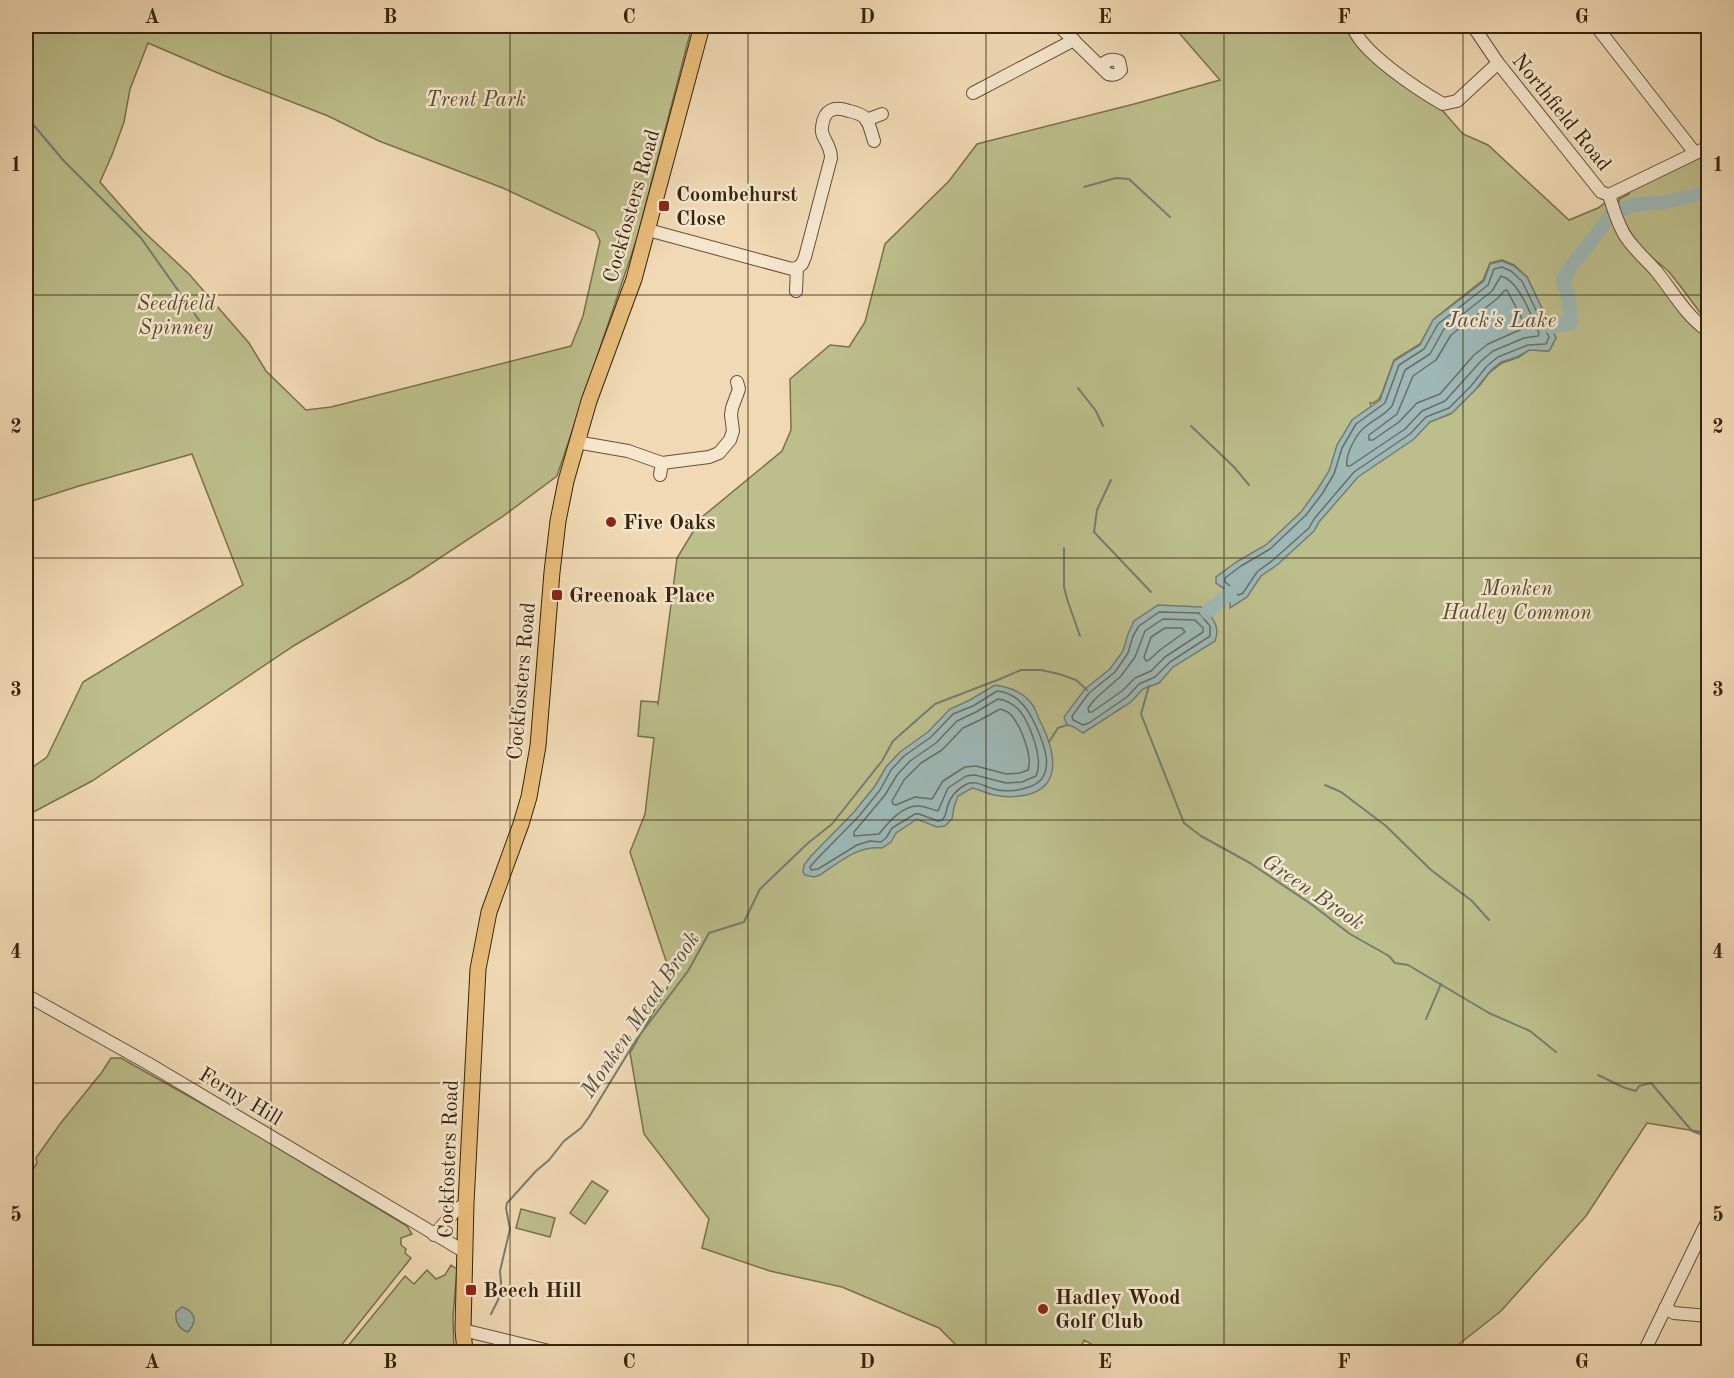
<svg xmlns="http://www.w3.org/2000/svg" width="1734" height="1378" font-family="'Old Standard TT',serif">
  <style>
    .green { fill: #bcbe8b; stroke: #79714c; stroke-width: 1.5; fill-rule: evenodd }
    .water { fill: #9db8b6; stroke: #747d72; stroke-width: 1.5 }
    .lines { fill: none; stroke-linecap: round; stroke-linejoin: round }
    .shore { stroke: #6a6e62; stroke-width: 1.5 }
    .stream { stroke: #747d72; stroke-width: 2 }
    .river { stroke: #9db8b6; stroke-width: 14 }
    .minor-casing { stroke: #645137; stroke-width: 14 }
    .major-casing { stroke: #36240d; stroke-width: 17 }
    .minor { stroke: #f5e6ce; stroke-width: 12 }
    .major { stroke: #e8bc7a; stroke-width: 15 }
    .grid { fill: none; stroke: #36240d; stroke-width: 1.5; stroke-opacity: 0.55 }
    .poi-dot { fill: #8f2418; stroke: #f5e6ce; stroke-width: 2 }
    .labels { text-anchor: middle; stroke-width: 5; stroke-linejoin: round; paint-order: stroke }
    .park-label { font-size: 21px; font-style: italic; fill: #584a2c; stroke: #f5e6ce }
    .street-label { font-size: 21px; fill: #36240d; stroke: #f5e6ce }
    .poi-label { font-size: 21px; font-weight: bold; fill: #36240d; stroke: #f5e6ce; text-anchor: start }
    .water-label { font-size: 22px; font-style: italic; fill: #555040; stroke: #f5e6ce }
    .neatline { fill: none; stroke: #36240d; stroke-width: 2 }
    .grid-label { font-size: 20px; text-anchor: middle; font-weight: bold; fill: #36240d }
  </style>
  <rect width="100%" height="100%" fill="#f0d9b4"/>
  <filter id="stains"><feTurbulence type="fractalNoise" baseFrequency=".00333" numOctaves="4"/><feColorMatrix values="0 0 0 0 .2 0 0 0 0 .09 0 0 0 0 .02 0 0 0 .5 -.17"/></filter>
  <radialGradient id="worn" r=".72"><stop offset=".6" stop-color="#630" stop-opacity="0"/><stop offset="1" stop-color="#630" stop-opacity=".3"/></radialGradient>
  <g class="green">
    <path d="M 26,26 L 692,26 L 637,238 L 557,476 L 502,517 L 411,577 L 295,645 L 92,781 L 26,816 L 26,772 L 47,757 L 83,682 L 243,585 L 192,454 L 79,486 L 26,503 ZM 148,43 L 225,76 L 328,116 L 379,141 L 503,188 L 595,231 L 600,241 L 583,316 L 571,346 L 331,407 L 306,410 L 266,371 L 249,343 L 189,274 L 143,231 L 100,182 L 112,155 L 124,122 L 130,89 Z"/>
    <path d="M 1173,26 L 1341,26 L 1383,69 L 1442,110 L 1463,134 L 1488,145 L 1569,220 L 1598,208 L 1610,199 L 1623,233 L 1708,336 L 1708,1133 L 1647,1123 L 1586,1216 L 1501,1311 L 1449,1352 L 1106,1352 L 1084,1340 L 1079,1352 L 963,1352 L 939,1328 L 842,1287 L 770,1271 L 702,1248 L 709,1219 L 644,1134 L 630,1053 L 672,979 L 630,852 L 645,814 L 654,738 L 638,736 L 641,701 L 657,702 L 658,704 L 677,558 L 702,517 L 782,451 L 791,430 L 790,379 L 830,345 L 849,347 L 865,322 L 885,244 L 949,181 L 977,144 L 1138,103 L 1220,80 ZM 1502,260 L 1514,265 L 1527,277 L 1556,338 L 1549,351 L 1529,350 L 1519,357 L 1502,363 L 1489,373 L 1480,385 L 1450,414 L 1429,422 L 1413,439 L 1375,421 L 1370,403 L 1373,403 L 1379,399 L 1382,393 L 1394,360 L 1420,344 L 1434,319 L 1483,280 L 1490,263 Z"/>
    <path d="M 1708,154 L 1708,321 L 1704,318 C 1693,303 1682,288 1670,273 C 1664,266 1656,262 1649,255 C 1637,243 1617,218 1619,199 L 1629,194 L 1628,190 Z"/>
    <polygon points="111,1058 121,1058 238,1124 407,1226 412,1234 401,1238 401,1245 406,1249 405,1253 411,1258 336,1352 26,1352 26,1181 37,1163 36,1158 60,1124 102,1072"/>
    <polygon points="592,1181 608,1191 585,1224 570,1213"/>
    <polygon points="521,1209 555,1218 550,1237 516,1228"/>
    <polygon points="451,1265 457,1269 453,1316 454,1352 343,1352 405,1276 414,1284 427,1270 436,1279 445,1275"/>
  </g>
  <g class="water">
    <polygon points="1502,261 1514,266 1527,277 1556,338 1549,351 1529,350 1517,357 1501,362 1491,370 1475,390 1452,413 1430,422 1414,439 1358,477 1319,522 1314,531 1277,565 1261,576 1247,597 1230,608 1230,593 1216,583 1216,577 1238,561 1266,545 1301,512 1317,490 1329,471 1337,445 1352,420 1380,400 1394,361 1420,345 1433,320 1484,281 1490,264"/>
    <path d="M 1158,605 L 1201,607 C 1212,616 1221,626 1215,641 L 1173,667 L 1159,683 L 1143,689 L 1131,702 L 1083,733 L 1074,727 L 1067,725 L 1064,717 L 1085,689 L 1110,669 L 1123,651 L 1128,634 L 1134,621 Z"/>
    <path d="M 995,685 C 1009,687 1022,691 1031,703 C 1035,707 1037,714 1039,719 C 1053,746 1066,786 1026,795 C 1016,797 1003,797 994,795 C 986,793 980,790 972,788 L 958,796 L 954,807 L 952,819 L 945,826 L 937,827 L 917,819 L 896,833 L 891,842 L 882,848 C 857,846 841,861 820,875 L 814,877 L 805,875 L 803,872 L 804,865 L 811,856 L 854,812 L 875,786 L 886,767 L 900,752 L 928,732 L 950,709 L 970,700 Z"/>
    <path d="M 182,1307 C 195,1311 198,1321 188,1332 C 179,1329 175,1322 176,1312 Z"/>
  </g>
  <g class="lines">
    <g class="shore">
      <polygon points="1502,267 1511,271 1522,281 1549,337 1546,344 1528,345 1498,357 1487,366 1471,386 1449,408 1426,417 1410,434 1354,472 1314,519 1309,528 1273,560 1257,572 1243,593 1239,595 1237,594 1234,589 1225,582 1225,578 1241,566 1270,549 1306,515 1322,494 1334,474 1342,448 1356,424 1385,403 1399,365 1424,349 1438,324 1488,285 1494,269"/>
      <path d="M 1501,276 C 1519,280 1531,316 1539,333 L 1538,336 L 1524,338 L 1493,351 L 1481,361 L 1445,401 L 1422,411 L 1405,429 L 1350,466 L 1347,466 C 1345,455 1356,434 1365,427 C 1373,420 1385,415 1392,406 L 1405,370 L 1430,354 L 1444,329 L 1492,291 Z"/>
      <polygon points="1507,290 1525,325 1524,328 1488,344 1474,355 1440,394 1417,403 1399,422 1373,440 1369,440 1369,435 1397,414 1413,376 1436,360 1451,335 1498,298 1504,291"/>
      <polygon points="1159,612 1199,613 1210,626 1210,636 1170,662 1155,677 1139,684 1127,697 1089,723 1083,725 1073,720 1072,716 1089,693 1115,672 1128,653 1133,636 1139,626"/>
      <polygon points="1163,619 1195,620 1203,628 1203,632 1165,657 1151,671 1135,678 1122,691 1092,712 1089,712 1088,708 1095,699 1121,676 1135,657 1145,631"/>
      <polygon points="1165,628 1182,628 1185,632 1160,650 1149,660 1146,661 1144,657 1151,637"/>
      <path d="M 997,691 C 1014,693 1024,703 1032,718 C 1043,740 1061,779 1026,788 C 1017,791 1003,792 994,789 C 985,787 977,780 967,784 C 957,789 950,796 947,808 C 946,813 946,816 942,820 L 938,821 L 919,814 L 915,814 L 892,828 L 886,838 L 881,842 L 870,841 L 857,845 L 818,869 L 811,870 L 810,867 L 816,860 L 859,816 L 880,790 L 891,770 L 904,756 L 931,737 L 953,714 L 973,706 Z"/>
      <path d="M 998,699 C 1006,700 1013,704 1019,710 C 1030,723 1044,760 1036,776 L 1022,782 L 1006,783 L 975,775 L 966,776 L 948,788 L 938,811 C 932,810 925,806 919,806 C 902,805 888,823 879,834 L 854,836 L 854,832 L 885,795 L 897,775 L 910,761 L 936,743 L 957,721 L 976,712 Z"/>
      <path d="M 1000,709 C 1004,710 1009,712 1012,716 C 1021,727 1033,757 1028,770 L 1020,773 L 1006,774 L 976,766 L 965,767 L 943,781 L 932,799 L 915,797 L 896,805 L 893,804 L 892,801 L 904,780 L 921,763 L 942,750 L 963,728 L 980,720 Z"/>
    </g>
    <g class="stream">
      <polyline points="26,116 63,160 141,238 211,337"/>
      <polyline points="1084,187 1116,178 1129,179 1170,217"/>
      <polyline points="1078,388 1096,411 1103,426"/>
      <polyline points="1191,426 1234,467 1249,485"/>
      <polyline points="1111,480 1097,510 1094,532 1151,592"/>
      <polyline points="1064,548 1064,587 1067,599 1080,636"/>
      <polyline points="1149,686 1141,714 1184,823 1201,836 1250,863 1311,904 1350,934 1389,956 1395,963 1408,965 1489,1013 1530,1031 1556,1052"/>
      <polyline points="1049,742 1058,728 1067,725"/>
      <polyline points="1325,785 1341,792 1386,826 1431,870 1472,901 1489,920"/>
      <polyline points="1426,1019 1441,984"/>
      <polyline points="1598,1075 1625,1088 1636,1091 1639,1086 1651,1083 1692,1131 1708,1137"/>
      <polyline points="491,1314 500,1296 501,1283 500,1271 510,1229 506,1208 507,1203 536,1171 549,1160 564,1141 581,1128 589,1117 636,1040 688,971 709,933 744,922 760,889 808,843 832,824 882,761 893,741 935,704 1000,679 1021,670 1041,670 1059,674 1076,680 1087,690"/>
      <polyline points="489,1345 491,1352"/>
    </g>
    <g class="river">
      <polyline points="1551,327 1571,323 1569,300 1563,280 1571,267 1612,214 1632,205 1666,202 1697,195 1708,190"/>
      <polyline points="1207,612 1230,593"/>
    </g>
    <defs>
      <g id="minor">
        <path d="M 1059,26 L 1108,74 C 1114,76 1117,75 1121,70 L 1119,61 C 1111,58 1106,61 1100,66"/>
        <path d="M 1353,26 C 1359,51 1420,91 1443,104 L 1457,101 L 1498,63"/>
        <polyline points="1473,26 1498,63 1601,192 1609,195 1708,147"/>
        <polyline points="1596,26 1695,153"/>
        <polyline points="973,93 1074,40"/>
        <polyline points="866,120 882,114"/>
        <path d="M 1609,195 C 1613,208 1617,222 1624,234 C 1633,249 1646,259 1657,272 C 1673,292 1687,317 1708,331"/>
        <polyline points="648,230 792,269 797,268"/>
        <path d="M 796,291 L 797,268 L 802,264 L 805,257 L 831,158 C 831,143 820,138 822,127 C 824,109 834,106 849,111 C 854,112 862,114 866,119 C 870,125 872,135 874,141"/>
        <polyline points="576,442 628,451 662,463 709,457 719,453 730,440 733,431 731,415 732,408 739,389 737,382"/>
        <polyline points="660,475 662,463"/>
        <polyline points="26,995 149,1064 465,1252"/>
        <polyline points="434,1235 455,1211 466,1203"/>
        <polyline points="1665,1308 1674,1313 1708,1316"/>
        <polyline points="463,1330 553,1352"/>
        <polyline points="1644,1352 1708,1220"/>
      </g>
      <polyline id="major" points="465,1352 463,1330 466,1203 478,969 489,912 521,824 529,797 538,746 552,572 558,521 566,481 589,401 634,279 702,26"/>
    </defs>
    <use href="#minor" class="minor-casing"/>
    <use href="#major" class="major-casing"/>
    <use href="#minor" class="minor"/>
    <use href="#major" class="major"/>
  </g>
  <path class="grid" d="M 271,26 L 271,1352M 510,26 L 510,1352M 748,26 L 748,1352M 986,26 L 986,1352M 1224,26 L 1224,1352M 1463,26 L 1463,1352M 26,295 L 1708,295M 26,558 L 1708,558M 26,820 L 1708,820M 26,1083 L 1708,1083"/>
  <g class="poi-dot">
    <rect x="658" y="200" width="12" height="12" rx="3"/>
    <circle cx="611" cy="522" r="6"/>
    <rect x="551" y="589" width="12" height="12" rx="3"/>
    <rect x="465" y="1284" width="12" height="12" rx="3"/>
    <circle cx="1043" cy="1309" r="6"/>
  </g>
  <g class="labels">
    <g class="park-label">
      <text x="476" y="106">Trent Park</text>
      <text x="176" y="310">Seedfield<tspan x="176" dy="24">Spinney</tspan></text>
      <text x="1517" y="595">Monken<tspan x="1517" dy="24">Hadley Common</tspan></text>
    </g>
    <g class="street-label">
      <text transform="translate(1562 112) rotate(51)" y="7">Northfield Road</text>
      <text transform="translate(631 206) rotate(-74)" y="7">Cockfosters Road</text>
      <text transform="translate(521 681) rotate(-85)" y="7">Cockfosters Road</text>
      <text transform="translate(241 1096) rotate(31)" y="7">Ferny Hill</text>
      <text transform="translate(448 1159) rotate(-88)" y="7">Cockfosters Road</text>
    </g>
    <g class="poi-label">
      <text x="676" y="201">Coombehurst<tspan x="676" dy="24">Close</tspan></text>
      <text x="623" y="529">Five Oaks</text>
      <text x="569" y="602">Greenoak Place</text>
      <text x="483" y="1297">Beech Hill</text>
      <text x="1055" y="1304">Hadley Wood<tspan x="1055" dy="24">Golf Club</tspan></text>
    </g>
    <g class="water-label">
      <text x="1501" y="327">Jack's Lake</text>
      <text transform="translate(1314 891) rotate(34)" y="8">Green Brook</text>
      <text transform="translate(639 1014) rotate(-56)" y="8">Monken Mead Brook</text>
    </g>
  </g>
  <rect width="1734" height="1378" fill="none" stroke="#f0d9b4" stroke-width="66"/>
  <rect x="33" y="33" width="1668" height="1312" class="neatline"/>
  <g class="grid-label">
    <text x="152" y="23">A</text>
    <text x="390" y="23">B</text>
    <text x="629" y="23">C</text>
    <text x="867" y="23">D</text>
    <text x="1105" y="23">E</text>
    <text x="1344" y="23">F</text>
    <text x="1582" y="23">G</text>
    <text x="16" y="171">1</text>
    <text x="1718" y="171">1</text>
    <text x="16" y="433">2</text>
    <text x="1718" y="433">2</text>
    <text x="16" y="696">3</text>
    <text x="1718" y="696">3</text>
    <text x="16" y="958">4</text>
    <text x="1718" y="958">4</text>
    <text x="16" y="1221">5</text>
    <text x="1718" y="1221">5</text>
    <text x="152" y="1368">A</text>
    <text x="390" y="1368">B</text>
    <text x="629" y="1368">C</text>
    <text x="867" y="1368">D</text>
    <text x="1105" y="1368">E</text>
    <text x="1344" y="1368">F</text>
    <text x="1582" y="1368">G</text>
  </g>
  <rect width="100%" height="100%" filter="url(#stains)"/>
  <rect width="100%" height="100%" fill="url(#worn)"/>
</svg>
